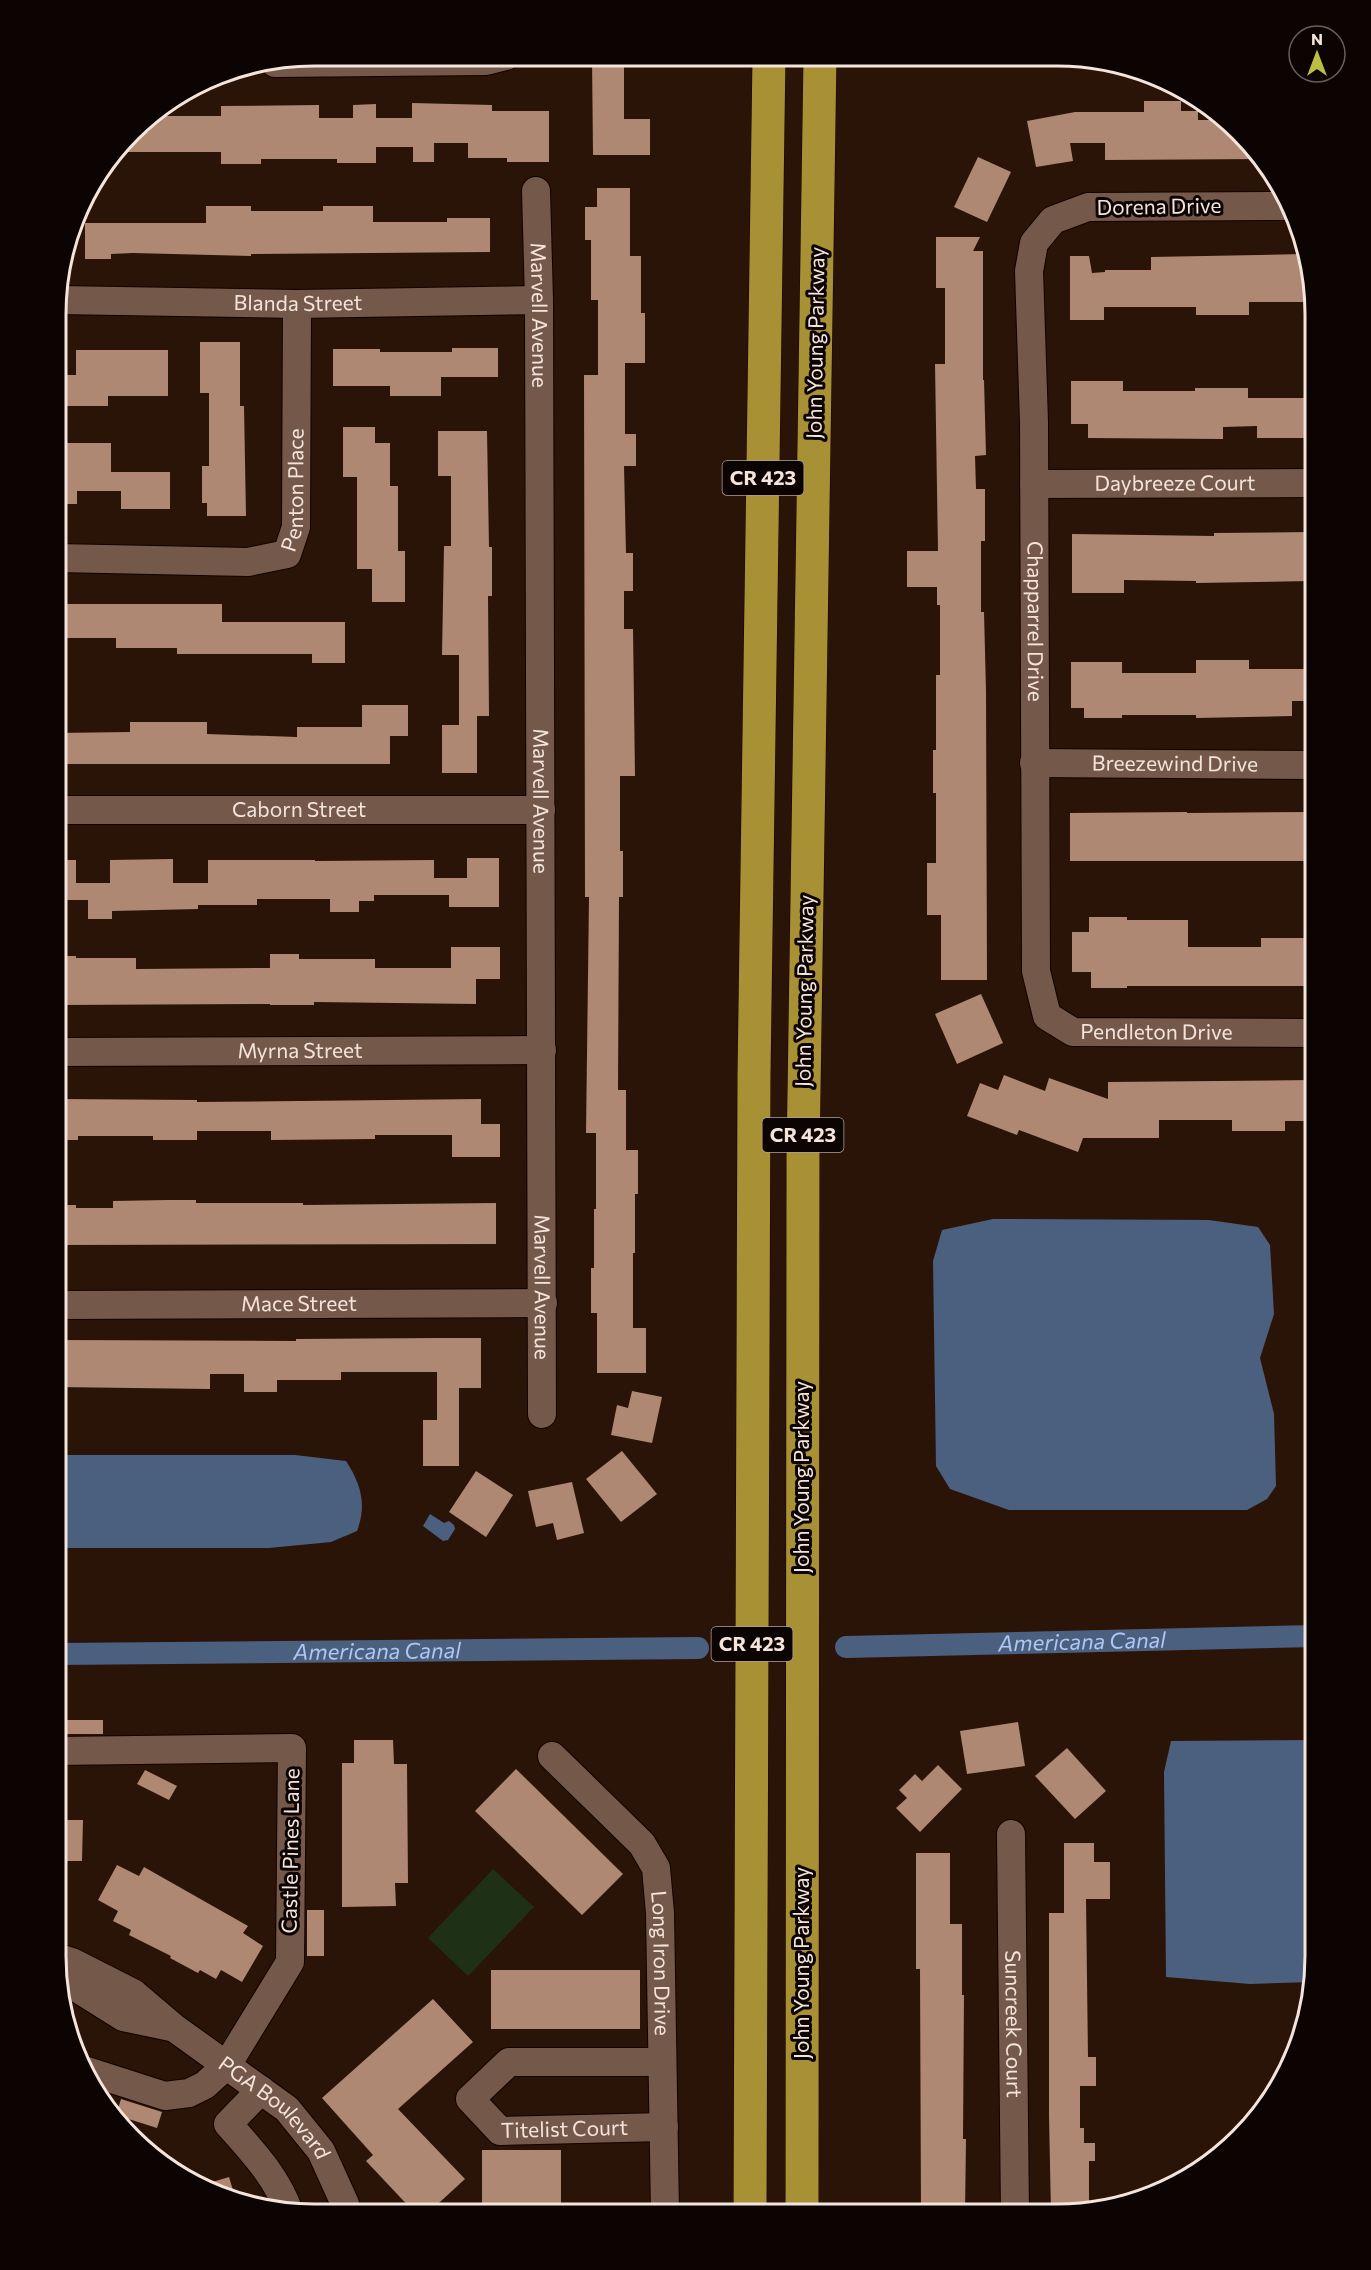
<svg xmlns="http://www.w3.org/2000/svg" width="1371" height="2270" font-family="Commissioner,sans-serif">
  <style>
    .green { fill: #1e3015 }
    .water { fill: #4b607f }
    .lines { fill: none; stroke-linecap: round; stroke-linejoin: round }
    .canal { stroke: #4b607f; stroke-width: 22 }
    .building { fill: #ae8873 }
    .minor-casing { stroke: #120200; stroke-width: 30 }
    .highway-casing { stroke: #120200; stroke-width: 34 }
    .minor { stroke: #74594b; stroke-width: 28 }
    .highway { stroke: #a89034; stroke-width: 33 }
    .labels { text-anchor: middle; stroke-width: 6; stroke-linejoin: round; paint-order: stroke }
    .shield { fill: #0c0402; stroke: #aea19a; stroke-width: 1.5 }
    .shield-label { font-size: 20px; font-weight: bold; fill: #f4e4db }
    .street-label { font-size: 21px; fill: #f4e4db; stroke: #0c0402 }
    .water-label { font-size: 22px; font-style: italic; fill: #acc9f5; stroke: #0c0402 }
    .rim { fill: none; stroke: #f4e4db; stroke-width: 3 }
  </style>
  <rect width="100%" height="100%" fill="#2a1408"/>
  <polygon class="green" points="493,1869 534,1907 468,1976 428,1938"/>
  <g class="water">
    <polygon points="993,1219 1209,1220 1258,1227 1270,1245 1274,1314 1260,1358 1274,1414 1276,1486 1267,1499 1247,1510 1009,1510 950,1489 936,1466 933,1261 942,1230"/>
    <path d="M 56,1455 L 295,1455 L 346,1461 C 361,1484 367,1505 357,1531 L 331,1542 L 269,1548 L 56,1548 Z"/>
    <polygon points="430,1514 444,1523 449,1521 454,1525 455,1529 448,1540 443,1541 423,1526"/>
    <polygon points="1315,1740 1313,1982 1250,1984 1166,1977 1164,1772 1171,1741"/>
  </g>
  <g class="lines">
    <g class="canal">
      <path id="s1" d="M 846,1647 L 1315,1636"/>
      <path id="s2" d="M 56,1654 L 698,1648"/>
    </g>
  </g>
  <g class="building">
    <polygon points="592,56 624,56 624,119 650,119 650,155 593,155"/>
    <polygon points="1144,101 1181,101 1181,111 1198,111 1198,120 1226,120 1264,159 1105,160 1105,143 1070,143 1073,161 1036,167 1027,121 1075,112 1144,112"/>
    <polygon points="412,103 492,105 492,111 549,111 549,162 507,162 507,158 468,158 468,143 434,143 434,162 413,162 413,147 376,147 376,163 337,163 337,159 261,159 261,164 221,164 221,152 118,152 143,120 149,116 221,116 221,106 319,105 319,118 353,118 353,105 376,104 376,118 412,118"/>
    <polygon points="978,157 1011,172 987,222 954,207"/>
    <polygon points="597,188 630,188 630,256 641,256 641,313 645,313 645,363 625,363 625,434 636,434 636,466 624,466 626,553 633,553 633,591 624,591 624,629 633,629 635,776 620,776 620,851 623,851 623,897 619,897 618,1090 626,1090 626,1150 638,1150 638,1194 635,1194 635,1253 633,1253 633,1328 646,1328 646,1373 597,1373 597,1313 591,1313 591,1268 594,1268 594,1209 596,1209 596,1133 586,1133 589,897 585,897 584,375 598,375 598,300 591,300 591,240 585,240 585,207 597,207"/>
    <polygon points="206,206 251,206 251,211 323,211 323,206 373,206 373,222 447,222 447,218 490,218 490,252 251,254 251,256 133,253 111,254 111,259 85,259 85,223 206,223"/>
    <polygon points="936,237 980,237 973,251 983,251 983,380 984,380 986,455 975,456 976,489 985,489 985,541 981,541 981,612 984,612 986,691 987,980 941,980 941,915 927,915 927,863 936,863 936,793 933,793 933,750 936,750 936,675 940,675 940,605 937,605 937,587 907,587 907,551 938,551 935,364 945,364 945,288 936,288"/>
    <polygon points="1304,254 1311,289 1311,302 1249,302 1249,315 1196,315 1196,307 1104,307 1104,320 1070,320 1070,256 1089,256 1092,273 1105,272 1105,270 1151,270 1151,257"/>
    <polygon points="200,342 240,342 240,406 244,406 246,516 207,516 207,503 202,503 202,466 209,466 209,393 200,393"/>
    <polygon points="452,348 498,348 498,377 441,377 441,396 390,396 390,386 333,386 333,349 380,349 380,352 452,352"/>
    <polygon points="76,350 168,350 168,396 108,396 108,406 58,406 58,375 76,375"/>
    <polygon points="1071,381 1123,381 1123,391 1195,391 1195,388 1248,388 1248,398 1313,398 1313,438 1257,438 1257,426 1223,427 1223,439 1088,438 1088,424 1071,424"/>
    <polygon points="343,427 375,427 375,443 390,443 390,486 398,486 398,551 405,551 405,602 372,602 372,569 357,569 357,477 343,477"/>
    <polygon points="438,431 487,431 489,547 492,547 492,596 488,596 489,716 477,716 477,773 442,773 442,725 459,725 459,655 442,655 444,546 451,546 451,476 438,476"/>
    <polygon points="61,443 111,443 111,472 170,472 170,509 121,509 121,491 77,491 77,504 61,504"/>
    <polygon points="1311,532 1311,581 1196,583 1196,581 1124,580 1124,593 1072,593 1072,534 1214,536 1214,533"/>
    <polygon points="57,604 222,604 222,622 345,622 345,663 312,663 312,654 177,654 177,648 116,648 116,638 57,638"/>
    <polygon points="1196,660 1249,660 1249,669 1311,669 1311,701 1292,701 1292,716 1196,718 1196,715 1122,715 1122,718 1084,718 1084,708 1071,708 1071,662 1122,662 1122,673 1196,673"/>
    <polygon points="362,705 408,705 408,736 390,736 390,764 57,764 57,733 130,732 130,722 207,722 207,734 297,737 297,727 362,727"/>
    <polygon points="1187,812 1187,813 1313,812 1312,861 1070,861 1070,813"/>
    <polygon points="467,858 499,858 499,907 449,907 449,895 374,895 374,901 359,901 359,912 330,912 330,899 257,899 257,905 198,905 198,909 112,911 112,919 88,919 88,900 57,900 57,860 76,860 76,883 110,883 110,860 173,859 173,883 208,883 208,860 315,860 315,861 434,860 434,878 467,878"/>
    <polygon points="1089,917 1127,917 1127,920 1188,920 1188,947 1261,947 1261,938 1313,938 1313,986 1127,986 1127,988 1091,988 1091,972 1072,972 1072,932 1089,932"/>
    <polygon points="451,947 500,947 500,979 476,979 476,1004 314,1002 314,1005 270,1005 270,1004 57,1005 57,956 76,956 76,958 136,958 136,969 270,968 270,954 299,954 299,959 375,959 375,968 451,968"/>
    <polygon points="981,994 1003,1043 957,1064 935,1014"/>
    <polygon points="1004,1075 1045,1091 1049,1078 1108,1099 1108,1082 1315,1080 1315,1121 1285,1121 1285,1131 1232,1131 1232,1120 1159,1120 1159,1138 1083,1138 1078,1152 1019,1130 1017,1135 967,1116 980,1083 998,1090"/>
    <polygon points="57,1099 197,1100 197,1102 481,1099 481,1124 500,1124 500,1157 452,1157 452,1135 375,1135 375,1139 271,1140 271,1131 197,1131 197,1140 153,1140 153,1136 78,1136 78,1140 57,1140"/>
    <polygon points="168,1200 196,1200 196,1203 303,1203 303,1205 496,1203 496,1244 56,1245 56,1205 76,1205 76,1208 113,1208 113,1201"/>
    <polygon points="437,1338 481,1338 481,1388 459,1388 459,1466 423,1466 423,1420 437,1420 437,1372 341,1372 341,1380 277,1380 277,1392 244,1392 244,1374 210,1374 210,1389 56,1387 56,1340 296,1341 296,1339"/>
    <polygon points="632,1391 662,1397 652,1443 611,1435 617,1405 628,1408"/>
    <polygon points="622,1451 657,1494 621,1522 586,1479"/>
    <polygon points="476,1471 513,1495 486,1537 449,1512"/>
    <polygon points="572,1482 584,1533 557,1540 553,1523 536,1527 528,1491"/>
    <rect x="58" y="1720" width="45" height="14"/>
    <polygon points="1018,1722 1025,1766 967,1774 960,1731"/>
    <polygon points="354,1740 393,1740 394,1764 407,1764 408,1883 395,1883 396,1906 342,1907 342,1763 354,1763"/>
    <polygon points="1067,1748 1106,1791 1075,1819 1035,1776"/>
    <polygon points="938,1765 962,1789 920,1832 896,1808 907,1798 899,1790 915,1774 922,1781"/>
    <polygon points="516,1769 623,1874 582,1915 475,1811"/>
    <polygon points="145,1770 177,1786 169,1800 137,1784"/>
    <polygon points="56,1820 83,1820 82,1861 56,1861"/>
    <polygon points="1064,1843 1094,1843 1094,1862 1110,1862 1110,1899 1086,1899 1088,2057 1096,2057 1096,2086 1080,2086 1080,2128 1084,2128 1084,2143 1095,2143 1095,2161 1089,2161 1089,2208 1051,2214 1049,2116 1049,1913 1064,1913"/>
    <polygon points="916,1853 950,1853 950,1924 962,1924 962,1995 964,1995 963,2139 966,2139 965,2214 921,2214 920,1969 916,1969"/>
    <polygon points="117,1865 139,1876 144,1867 248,1926 243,1933 263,1946 242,1982 221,1970 216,1979 200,1970 198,1973 170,1958 171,1956 129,1935 131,1930 113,1921 118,1911 98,1900"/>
    <rect x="307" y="1910" width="17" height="46"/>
    <rect x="491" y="1970" width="149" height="59"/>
    <polygon points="433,1999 473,2042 398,2109 465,2179 428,2213 415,2213 366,2161 373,2155 322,2098"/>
    <polygon points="121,2099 162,2112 157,2128 116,2115"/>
    <rect x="482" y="2150" width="79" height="58"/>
    <polygon points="229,2177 236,2200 215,2195 199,2186"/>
  </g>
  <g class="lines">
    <defs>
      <g id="minor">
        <polyline points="275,63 486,61 506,56"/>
        <path id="s3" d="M 536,191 L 539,300 L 542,1414"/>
        <path id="s4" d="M 1290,206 L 1088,207 L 1053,220 L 1034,243 L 1029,271 L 1034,422 L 1036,971 L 1047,1016 L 1073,1032 L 1315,1033"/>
        <path id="s5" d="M 58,300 L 297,304 L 539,300"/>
        <path id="s6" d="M 1034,484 L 1315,483"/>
        <path id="s7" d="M 57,558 L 248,562 L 287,554 L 296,527 L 297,304"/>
        <path id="s8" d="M 1034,763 L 1315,765"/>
        <path id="s9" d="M 57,810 L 541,810"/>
        <path id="s10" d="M 57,1052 L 542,1050"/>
        <path id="s11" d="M 56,1305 L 543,1303"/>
        <polyline points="56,1751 292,1748 290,1962 227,2065 205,2085 189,2093 165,2096 84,2070"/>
        <path id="s12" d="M 552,1756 L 642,1844 L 656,1868 L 660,1913 L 665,2213"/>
        <path id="s13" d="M 1011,1834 L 1015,2214"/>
        <path id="s14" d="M 56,1957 L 72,1962 L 133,1993 L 173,2027 L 287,2109 L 321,2151 L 345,2204 L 346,2213"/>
        <polyline points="61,1982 72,1985 123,2017 171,2027"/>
        <path id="s15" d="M 662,2062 L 509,2062 L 470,2099 L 500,2131 L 664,2127"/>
        <path d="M 261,2090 L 228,2124 C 252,2151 277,2177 289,2212"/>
      </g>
      <g id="highway">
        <polyline points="750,2214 754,1074 769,57"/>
        <polyline points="802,2214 803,1157 820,57"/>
      </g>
    </defs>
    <use href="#minor" class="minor-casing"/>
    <use href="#highway" class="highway-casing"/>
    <use href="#minor" class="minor"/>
    <use href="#highway" class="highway"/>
  </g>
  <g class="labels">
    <g class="shield">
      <rect x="722.5" y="461" width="81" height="34" rx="4.5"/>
      <rect x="762.5" y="1118" width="81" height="34" rx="4.5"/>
      <rect x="711.5" y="1627" width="81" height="34" rx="4.5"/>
    </g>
    <g class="shield-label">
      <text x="763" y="485">CR 423</text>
      <text x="803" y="1142">CR 423</text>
      <text x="752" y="1651">CR 423</text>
    </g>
    <g class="street-label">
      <text transform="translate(1159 207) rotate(-1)" y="7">Dorena Drive</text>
      <text dy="7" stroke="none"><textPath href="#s5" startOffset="240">Blanda Street</textPath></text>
      <text dy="7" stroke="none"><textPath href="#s3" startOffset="124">Marvell Avenue</textPath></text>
      <text transform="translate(816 343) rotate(-89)" y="7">John Young Parkway</text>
      <text dy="7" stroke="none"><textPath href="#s6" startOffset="141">Daybreeze Court</textPath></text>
      <text dy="7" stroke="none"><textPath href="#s7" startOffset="296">Penton Place</textPath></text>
      <text dy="7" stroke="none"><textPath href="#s4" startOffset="648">Chapparrel Drive</textPath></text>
      <text dy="7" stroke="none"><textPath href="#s8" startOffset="141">Breezewind Drive</textPath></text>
      <text dy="7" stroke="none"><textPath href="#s3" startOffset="610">Marvell Avenue</textPath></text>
      <text dy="7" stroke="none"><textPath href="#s9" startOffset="242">Caborn Street</textPath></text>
      <text transform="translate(805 991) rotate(-89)" y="7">John Young Parkway</text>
      <text dy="7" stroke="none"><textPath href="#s4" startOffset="1158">Pendleton Drive</textPath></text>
      <text dy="7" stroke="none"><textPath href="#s10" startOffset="243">Myrna Street</textPath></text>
      <text dy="7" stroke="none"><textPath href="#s3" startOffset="1096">Marvell Avenue</textPath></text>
      <text dy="7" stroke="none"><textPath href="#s11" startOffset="243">Mace Street</textPath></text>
      <text transform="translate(802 1477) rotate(-90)" y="7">John Young Parkway</text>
      <text transform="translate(291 1851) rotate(-89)" y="7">Castle Pines Lane</text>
      <text transform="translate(802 1963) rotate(-90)" y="7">John Young Parkway</text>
      <text dy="7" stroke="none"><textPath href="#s12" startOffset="249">Long Iron Drive</textPath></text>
      <text dy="7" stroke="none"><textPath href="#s13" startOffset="190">Suncreek Court</textPath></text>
      <text dy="7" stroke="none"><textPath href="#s14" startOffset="268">PGA Boulevard</textPath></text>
      <text dy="7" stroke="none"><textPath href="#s15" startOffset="315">Titelist Court</textPath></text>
    </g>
    <g class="water-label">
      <text dy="8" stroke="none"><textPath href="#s1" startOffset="236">Americana Canal</textPath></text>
      <text dy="8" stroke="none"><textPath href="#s2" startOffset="321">Americana Canal</textPath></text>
    </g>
  </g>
  <path d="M0 0H1371V2270H0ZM314 66H1057A248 248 0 0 1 1305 314V1956A248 248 0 0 1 1057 2204H314A248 248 0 0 1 66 1956V314A248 248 0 0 1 314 66Z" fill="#0c0402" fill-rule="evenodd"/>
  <path class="rim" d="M314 66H1057A248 248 0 0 1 1305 314V1956A248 248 0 0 1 1057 2204H314A248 248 0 0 1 66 1956V314A248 248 0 0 1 314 66Z"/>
  <g transform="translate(1317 54)"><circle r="28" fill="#0c0402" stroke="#695e59" stroke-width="1.5"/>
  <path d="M0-4.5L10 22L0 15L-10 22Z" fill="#bdbf43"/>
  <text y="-9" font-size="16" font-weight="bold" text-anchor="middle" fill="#f4e4db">N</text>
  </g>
</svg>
